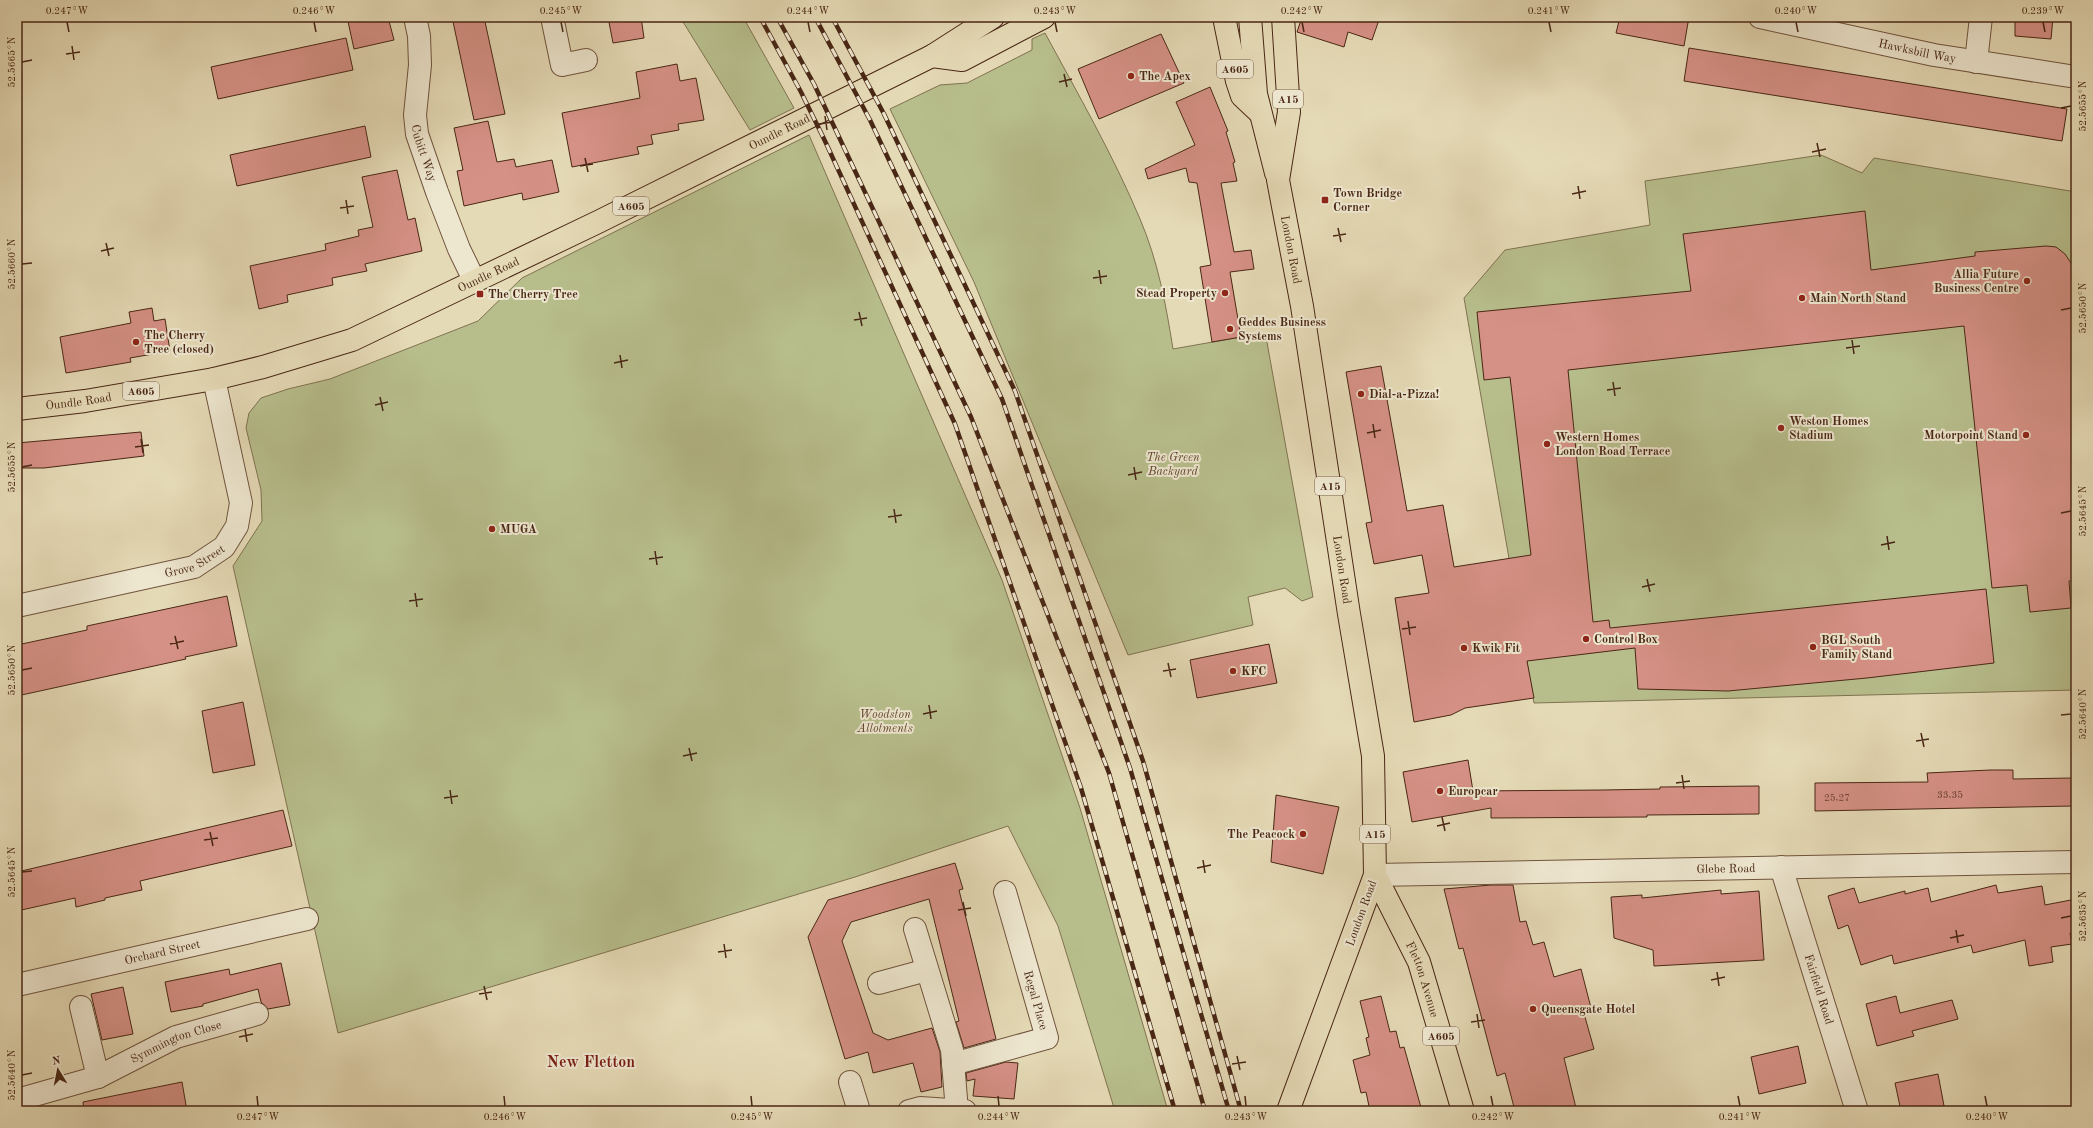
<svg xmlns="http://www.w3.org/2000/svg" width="2093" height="1128" font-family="'Old Standard TT',serif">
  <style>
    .green { fill: #b7be8c; stroke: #807250 }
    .building { fill: #d69186; stroke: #492715 }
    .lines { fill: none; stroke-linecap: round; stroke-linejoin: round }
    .street-casing { stroke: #70543d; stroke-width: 24 }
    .primary-casing { stroke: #492715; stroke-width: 24 }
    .street { stroke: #eee7d0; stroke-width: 22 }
    .primary { stroke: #e5dab6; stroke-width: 22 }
    .rail-casing { stroke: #492715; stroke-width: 4.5 }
    .rail { stroke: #eee7d0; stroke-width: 3; stroke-dasharray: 9; stroke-linecap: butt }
    .ticks { fill: none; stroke: #492715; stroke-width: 1.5 }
    .poi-dot { fill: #8f2418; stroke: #eee7d0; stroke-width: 1.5 }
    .labels { text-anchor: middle; stroke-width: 4; stroke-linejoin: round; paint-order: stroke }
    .number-label { font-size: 10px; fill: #6c4231 }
    .shield { fill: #eee7d0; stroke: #7a614d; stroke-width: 1 }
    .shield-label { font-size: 11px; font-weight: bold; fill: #492715 }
    .street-label { font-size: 12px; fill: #492715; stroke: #eee7d0 }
    .poi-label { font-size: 12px; font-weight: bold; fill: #492715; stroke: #eee7d0; text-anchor: start }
    .park-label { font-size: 12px; font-style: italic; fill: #5f452d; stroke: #eee7d0 }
    .district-label { font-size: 16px; font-weight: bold; fill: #7a1f14; stroke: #eee7d0 }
    .neatline { fill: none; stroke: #492715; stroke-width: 1.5 }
    .ticks-label { font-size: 10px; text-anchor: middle; fill: #492715 }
  </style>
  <rect width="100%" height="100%" fill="#e5dab6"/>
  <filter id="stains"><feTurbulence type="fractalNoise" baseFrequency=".005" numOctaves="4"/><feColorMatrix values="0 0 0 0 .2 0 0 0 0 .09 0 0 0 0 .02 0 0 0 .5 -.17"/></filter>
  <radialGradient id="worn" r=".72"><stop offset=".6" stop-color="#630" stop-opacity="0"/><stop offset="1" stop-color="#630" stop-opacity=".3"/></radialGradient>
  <g class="green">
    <polygon points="680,17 743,17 794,108 750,130"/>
    <path d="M 1045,33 C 1078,94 1113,155 1140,219 C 1158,261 1166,305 1173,349 L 1241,337 L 1266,337 L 1313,597 L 1302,601 L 1285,588 L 1248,597 L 1253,625 L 1128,655 L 974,282 L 890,109 L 940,85 L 967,83 L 1032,50 L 1032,39 Z"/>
    <polygon points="809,135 1002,580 1080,808 1168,1111 1115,1111 1058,926 1008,826 855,877 338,1033 233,566 262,521 261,490 246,428 249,413 261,398 288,389 330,379 478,321 522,278"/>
    <polygon points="1821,155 1862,173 1874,158 2076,192 2076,690 1534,703 1464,298 1505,250 1650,225 1645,181"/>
  </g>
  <g class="building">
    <polygon points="347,17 388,17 394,40 354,49"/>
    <polygon points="452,17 484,17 505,114 474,120"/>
    <polygon points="608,17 641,17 644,38 613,43"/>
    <polygon points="1302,17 1380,17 1372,40 1348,32 1344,47 1297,32"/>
    <polygon points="1620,17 1689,17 1684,46 1616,33"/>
    <polygon points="2015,17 2053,17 2051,39 2015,36"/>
    <polygon points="1161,34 1184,83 1099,119 1078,69"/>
    <polygon points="346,38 353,70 218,99 211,67"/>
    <polygon points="1689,48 2067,109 2062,141 1684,81"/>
    <polygon points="677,64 680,81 696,78 704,120 678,124 679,130 651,135 653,144 637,147 639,154 572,167 562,113 640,98 636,72"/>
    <polygon points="1210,87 1228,131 1226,132 1235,162 1233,163 1237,181 1221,183 1234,252 1251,250 1254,269 1230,272 1241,337 1212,342 1200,267 1211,265 1197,183 1189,182 1186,168 1148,179 1145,169 1195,145 1176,102"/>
    <polygon points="488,121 497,162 514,159 516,167 552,160 559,192 523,200 522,193 464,206 457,171 463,170 454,128"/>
    <polygon points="365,126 371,157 237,186 230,155"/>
    <polygon points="397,170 408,220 415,218 422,251 365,264 367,271 332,278 333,285 287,295 288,302 259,309 250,266 326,250 325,244 359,236 358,230 373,227 362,177"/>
    <polygon points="1865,211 1871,270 1975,256 1975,252 2046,246 2056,247 2065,254 2071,263 2076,285 2076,580 2069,581 2071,608 2030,612 2027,585 1992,588 1964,326 1568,370 1593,622 1609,620 1610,628 1986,589 1994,663 1867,678 1728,691 1638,689 1635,648 1527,661 1534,698 1465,708 1451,715 1414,722 1395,598 1429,593 1422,555 1374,564 1366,523 1372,522 1346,372 1381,366 1407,511 1443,505 1454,567 1531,555 1510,377 1484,380 1477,312 1691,291 1683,234"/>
    <polygon points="152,308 154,321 165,319 170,351 130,358 131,362 66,373 60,337 131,323 129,312"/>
    <polygon points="141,432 144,456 44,468 17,468 17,443"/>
    <polygon points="227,596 237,646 185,657 186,659 17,696 17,645 87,630 87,626"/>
    <polygon points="1269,644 1277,683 1197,698 1190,660"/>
    <polygon points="243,702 255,765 213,773 202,711"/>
    <polygon points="1468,760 1473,791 1603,790 1660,789 1660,787 1759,786 1759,814 1647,815 1647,817 1491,818 1491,808 1412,822 1403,772"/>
    <polygon points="1990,770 2013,770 2013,779 2073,778 2073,806 1815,811 1815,783 1928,782 1927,773"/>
    <polygon points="1276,795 1339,807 1323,874 1271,862"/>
    <polygon points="283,810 292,846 140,881 142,890 105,898 105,900 76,907 75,898 17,911 17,872"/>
    <polygon points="955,863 963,889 959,890 996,1039 964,1048 956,1022 959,1021 929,899 851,922 842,941 873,1033 888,1040 932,1028 940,1052 942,1087 921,1092 913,1063 873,1073 868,1052 845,1059 808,937 828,900"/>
    <polygon points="1491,885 1513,885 1520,922 1526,921 1533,945 1544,942 1554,977 1581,969 1591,1008 1583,1010 1594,1049 1564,1058 1576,1108 1563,1111 1515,1111 1505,1073 1497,1076 1463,948 1459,949 1444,889"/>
    <polygon points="1996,885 1998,893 2042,886 2045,905 2076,899 2076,932 2070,933 2072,944 2051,947 2053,962 2029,966 2025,940 1973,953 1971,945 1894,964 1892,955 1861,965 1848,925 1838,929 1828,896 1854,888 1859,903 1905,891 1905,894 1928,888 1931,902"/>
    <polygon points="1721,890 1721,894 1759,891 1764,960 1654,966 1653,950 1614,938 1611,897 1642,895 1642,898"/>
    <polygon points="281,963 290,1005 268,1009 261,1002 258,989 203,1004 203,1006 171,1012 165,982 229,969 230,975"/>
    <polygon points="123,987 133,1034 102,1040 91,994"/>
    <polygon points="1381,996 1390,1032 1396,1031 1400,1048 1404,1047 1422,1111 1370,1111 1366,1092 1361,1093 1353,1060 1370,1055 1366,1038 1369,1037 1360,1001"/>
    <polygon points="1896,996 1900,1013 1952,1000 1958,1019 1912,1031 1914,1036 1877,1046 1866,1004"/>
    <polygon points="1798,1046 1806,1083 1759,1094 1751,1057"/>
    <polygon points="1006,1062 1018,1063 1014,1099 973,1096 975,1079 967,1081 966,1073"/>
    <polygon points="1938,1074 1945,1111 1901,1111 1895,1083"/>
    <polygon points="182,1082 187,1111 84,1111 83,1102"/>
  </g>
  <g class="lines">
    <defs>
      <g id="street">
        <path id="s1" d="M 415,17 L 419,36 L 420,65 L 415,115 L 417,134 L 437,192 L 459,249 L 475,282"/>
        <polyline points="552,17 562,65 586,60"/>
        <path id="s2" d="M 1760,17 L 1934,55 L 2076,77"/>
        <polyline points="1976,62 1981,17"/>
        <path id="s3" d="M 17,606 L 194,567 L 224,547 L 237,526 L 241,503 L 214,379"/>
        <path id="s4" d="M 1781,867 L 1857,1111"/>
        <path id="s5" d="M 1375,875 L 2076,862"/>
        <polyline points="915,929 952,1050 957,1111"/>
        <polyline points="879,983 927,970"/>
        <path id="s6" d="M 17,985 L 307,919"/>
        <polyline points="81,1007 98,1077"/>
        <polyline points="953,1064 1047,1038 1005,892"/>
        <polyline points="850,1082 859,1111"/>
        <path id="s7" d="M 17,1100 L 98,1077 L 176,1037 L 257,1014"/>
        <polyline points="909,1111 920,1108 965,1111"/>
      </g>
      <g id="primary">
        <polyline points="1224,17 1237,81 1242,96 1259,112"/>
        <polyline points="1250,17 1256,94 1276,173"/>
        <path id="s8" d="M 1283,17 L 1289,112 L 1278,180 L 1302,306 L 1349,614 L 1373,756 L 1375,875 L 1288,1111"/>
        <polyline points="932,56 962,60 1044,17"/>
        <path id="s9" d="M 17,409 L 85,401 L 214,379 L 263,367 L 352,340 L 598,222 L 932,56 L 993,17"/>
        <path id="s10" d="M 1375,875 L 1419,962 L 1463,1111"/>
      </g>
    </defs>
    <use href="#street" class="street-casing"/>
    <use href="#primary" class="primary-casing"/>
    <use href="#street" class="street"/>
    <use href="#primary" class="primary"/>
    <defs>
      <g id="rail">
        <polyline points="760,17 801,92 825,141 955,424 1081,788 1175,1111"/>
        <polyline points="777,17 814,84 971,417 1109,773 1205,1111"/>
        <polyline points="815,17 870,120 1002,399 1130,768 1229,1111"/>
        <polyline points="832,17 884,114 1015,391 1143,761 1241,1111"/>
      </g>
    </defs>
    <use href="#rail" class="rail-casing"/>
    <use href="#rail" class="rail"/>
  </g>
  <path class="ticks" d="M 67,22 L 69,32M 314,22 L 316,32M 561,22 L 563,32M 808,22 L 810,32M 1055,22 L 1057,32M 1302,22 L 1304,32M 1549,22 L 1551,32M 1796,22 L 1798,32M 2043,22 L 2045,32M 72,46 L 74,60M 66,54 L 80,52M 22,62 L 32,60M 1064,74 L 1067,87M 1059,82 L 1072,79M 2061,108 L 2071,106M 825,116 L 827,130M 819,124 L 833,122M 1817,143 L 1820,157M 1812,152 L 1826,149M 585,158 L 588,172M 580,166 L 593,164M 1578,186 L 1580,199M 1572,194 L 1586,191M 346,200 L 348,214M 340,208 L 354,206M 1338,228 L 1341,242M 1333,236 L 1346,234M 106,243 L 109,256M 101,251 L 114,248M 22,264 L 32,263M 1099,270 L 1101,284M 1093,278 L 1107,276M 2061,310 L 2071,308M 859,312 L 862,326M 854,320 L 867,318M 1852,340 L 1854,354M 1846,348 L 1860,346M 620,355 L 622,368M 614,363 L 628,360M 1613,382 L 1615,396M 1607,390 L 1621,388M 380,397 L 383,411M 375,405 L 388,402M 1373,424 L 1375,438M 1367,433 L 1381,430M 141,439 L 143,453M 135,447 L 149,445M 22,467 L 32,465M 1134,467 L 1136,480M 1128,475 L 1142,472M 894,509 L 896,523M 2061,513 L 2071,511M 888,517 L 902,515M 1887,536 L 1889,550M 1881,545 L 1895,542M 655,551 L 657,565M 649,559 L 663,557M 1647,579 L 1650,592M 1642,587 L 1655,584M 415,593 L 417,607M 409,601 L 423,599M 1408,621 L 1410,635M 1402,629 L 1416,627M 175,636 L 178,649M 170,644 L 184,641M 1168,663 L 1171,677M 22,670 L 32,668M 1163,671 L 1176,669M 929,705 L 931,719M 923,714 L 937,711M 2061,715 L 2071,714M 1921,733 L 1924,747M 1916,741 L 1929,739M 689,748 L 692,761M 683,756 L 697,753M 1682,775 L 1684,789M 1676,783 L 1690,781M 450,790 L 452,804M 444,798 L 458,796M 1442,817 L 1445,831M 1437,826 L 1450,823M 210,832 L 213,846M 204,840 L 218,838M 1203,860 L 1205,873M 1197,868 L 1211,865M 22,872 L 32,871M 963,902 L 966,916M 958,910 L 971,908M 2061,918 L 2071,916M 1956,930 L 1958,943M 1950,938 L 1964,935M 724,944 L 726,958M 718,952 L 732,950M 1717,972 L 1719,986M 1711,980 L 1725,977M 484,986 L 487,1000M 479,994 L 492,992M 1477,1014 L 1479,1028M 1471,1022 L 1485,1020M 245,1029 L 247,1042M 239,1037 L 253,1034M 1237,1056 L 1240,1070M 1232,1064 L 1246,1062M 22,1075 L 32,1073M 257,1096 L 258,1106M 504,1096 L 505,1106M 751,1096 L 752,1106M 998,1096 L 999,1106M 1245,1096 L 1246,1106M 1491,1096 L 1493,1106M 1738,1096 L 1740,1106M 1985,1096 L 1987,1106"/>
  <g class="poi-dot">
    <circle cx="1131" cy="76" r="4"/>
    <rect x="1321" y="196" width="8" height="8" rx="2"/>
    <circle cx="2027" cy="281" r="4"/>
    <circle cx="1225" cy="293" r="4"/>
    <rect x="476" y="290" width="8" height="8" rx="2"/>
    <circle cx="1802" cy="298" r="4"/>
    <circle cx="1230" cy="329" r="4"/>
    <circle cx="136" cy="342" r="4"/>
    <circle cx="1361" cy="394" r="4"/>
    <circle cx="1781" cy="428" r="4"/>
    <circle cx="2026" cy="435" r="4"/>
    <circle cx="1547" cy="444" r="4"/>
    <circle cx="492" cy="529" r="4"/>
    <circle cx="1586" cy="639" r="4"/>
    <circle cx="1813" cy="647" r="4"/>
    <circle cx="1464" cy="648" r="4"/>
    <circle cx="1233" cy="671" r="4"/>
    <circle cx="1440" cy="791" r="4"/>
    <circle cx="1303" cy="834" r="4"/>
    <circle cx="1533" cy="1009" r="4"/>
  </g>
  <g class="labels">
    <g class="number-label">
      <text x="1950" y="798">33,35</text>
      <text x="1837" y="801">25,27</text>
    </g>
    <g class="shield">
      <rect x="1217" y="60" width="36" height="18" rx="3"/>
      <rect x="1273" y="90" width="30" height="18" rx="3"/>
      <rect x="613" y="197" width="36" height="18" rx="3"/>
      <rect x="123" y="382" width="36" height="18" rx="3"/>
      <rect x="1315" y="477" width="30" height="18" rx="3"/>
      <rect x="1360" y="825" width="30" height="18" rx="3"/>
      <rect x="1423" y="1027" width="36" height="18" rx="3"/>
    </g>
    <g class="shield-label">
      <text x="1235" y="73">A605</text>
      <text x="1288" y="103">A15</text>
      <text x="631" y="210">A605</text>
      <text x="141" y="395">A605</text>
      <text x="1330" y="490">A15</text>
      <text x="1375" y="838">A15</text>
      <text x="1441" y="1040">A605</text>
    </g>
    <g class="street-label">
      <text dy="4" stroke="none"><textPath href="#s2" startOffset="161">Hawksbill Way</textPath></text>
      <text dy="4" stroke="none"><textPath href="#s9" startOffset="818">Oundle Road</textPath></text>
      <text dy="4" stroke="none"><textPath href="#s1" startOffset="138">Cubitt Way</textPath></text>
      <text dy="4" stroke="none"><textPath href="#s8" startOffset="235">London Road</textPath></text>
      <text dy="4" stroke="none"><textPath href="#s9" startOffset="494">Oundle Road</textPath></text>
      <text dy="4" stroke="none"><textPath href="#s9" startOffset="62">Oundle Road</textPath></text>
      <text dy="4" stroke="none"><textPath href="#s3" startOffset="184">Grove Street</textPath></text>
      <text dy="4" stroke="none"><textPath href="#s8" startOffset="559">London Road</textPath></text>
      <text dy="4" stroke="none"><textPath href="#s5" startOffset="351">Glebe Road</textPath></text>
      <text transform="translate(1361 913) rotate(-70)" y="4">London Road</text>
      <text dy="4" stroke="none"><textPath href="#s6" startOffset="149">Orchard Street</textPath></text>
      <text dy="4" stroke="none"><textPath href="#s10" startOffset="115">Fletton Avenue</textPath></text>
      <text dy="4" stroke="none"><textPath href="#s4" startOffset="128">Fairfield Road</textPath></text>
      <text transform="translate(1036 1000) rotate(74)" y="4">Regal Place</text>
      <text dy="4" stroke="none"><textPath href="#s7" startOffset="170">Symmington Close</textPath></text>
    </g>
    <g class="poi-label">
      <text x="1139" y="80">The Apex</text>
      <text x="1333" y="197">Town Bridge<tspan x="1333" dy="14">Corner</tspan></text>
      <text x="2019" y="278" text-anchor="end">Allia Future<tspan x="2019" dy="14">Business Centre</tspan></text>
      <text x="1217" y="297" text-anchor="end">Stead Property</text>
      <text x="488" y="298">The Cherry Tree</text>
      <text x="1810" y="302">Main North Stand</text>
      <text x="1238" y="326">Geddes Business<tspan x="1238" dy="14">Systems</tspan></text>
      <text x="144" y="339">The Cherry<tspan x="144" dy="14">Tree (closed)</tspan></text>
      <text x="1369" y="398">Dial-a-Pizza!</text>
      <text x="1789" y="425">Weston Homes<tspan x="1789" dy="14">Stadium</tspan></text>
      <text x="2018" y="439" text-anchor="end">Motorpoint Stand</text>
      <text x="1555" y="441">Western Homes<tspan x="1555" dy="14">London Road Terrace</tspan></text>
      <text x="500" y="533">MUGA</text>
      <text x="1594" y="643">Control Box</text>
      <text x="1821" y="644">BGL South<tspan x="1821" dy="14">Family Stand</tspan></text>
      <text x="1472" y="652">Kwik Fit</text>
      <text x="1241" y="675">KFC</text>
      <text x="1448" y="795">Europcar</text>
      <text x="1295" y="838" text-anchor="end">The Peacock</text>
      <text x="1541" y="1013">Queensgate Hotel</text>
    </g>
    <g class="park-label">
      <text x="1173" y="461">The Green<tspan x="1173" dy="14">Backyard</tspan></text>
      <text x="885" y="718">Woodston<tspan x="885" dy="14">Allotments</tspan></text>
    </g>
    <g class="district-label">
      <text x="591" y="1067">New Fletton</text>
    </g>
  </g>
  <rect width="2093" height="1128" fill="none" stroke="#e5dab6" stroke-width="44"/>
  <g transform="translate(58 1070) rotate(350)" stroke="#eee7d0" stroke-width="3" paint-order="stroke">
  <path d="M0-3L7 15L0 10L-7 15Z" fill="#492715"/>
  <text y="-6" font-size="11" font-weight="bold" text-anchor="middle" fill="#492715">N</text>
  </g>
  <rect x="22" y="22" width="2049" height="1084" class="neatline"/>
  <g class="ticks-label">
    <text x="67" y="14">0.247°W</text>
    <text x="314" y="14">0.246°W</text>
    <text x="561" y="14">0.245°W</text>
    <text x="808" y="14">0.244°W</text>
    <text x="1055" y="14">0.243°W</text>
    <text x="1302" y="14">0.242°W</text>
    <text x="1549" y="14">0.241°W</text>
    <text x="1796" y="14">0.240°W</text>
    <text x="2043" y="14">0.239°W</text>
    <text transform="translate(11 62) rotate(-90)" y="4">52.5665°N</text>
    <text transform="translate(2082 106) rotate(-90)" y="4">52.5655°N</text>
    <text transform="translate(11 264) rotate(-90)" y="4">52.5660°N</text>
    <text transform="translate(2082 308) rotate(-90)" y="4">52.5650°N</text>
    <text transform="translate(11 467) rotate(-90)" y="4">52.5655°N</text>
    <text transform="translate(2082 511) rotate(-90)" y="4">52.5645°N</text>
    <text transform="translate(11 670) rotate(-90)" y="4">52.5650°N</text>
    <text transform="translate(2082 714) rotate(-90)" y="4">52.5640°N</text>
    <text transform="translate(11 872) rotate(-90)" y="4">52.5645°N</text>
    <text transform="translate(2082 916) rotate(-90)" y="4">52.5635°N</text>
    <text transform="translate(11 1075) rotate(-90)" y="4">52.5640°N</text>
    <text x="258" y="1120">0.247°W</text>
    <text x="505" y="1120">0.246°W</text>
    <text x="752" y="1120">0.245°W</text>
    <text x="999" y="1120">0.244°W</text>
    <text x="1246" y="1120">0.243°W</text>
    <text x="1493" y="1120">0.242°W</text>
    <text x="1740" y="1120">0.241°W</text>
    <text x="1987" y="1120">0.240°W</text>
  </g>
  <rect width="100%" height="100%" filter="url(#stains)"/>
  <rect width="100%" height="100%" fill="url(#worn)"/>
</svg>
